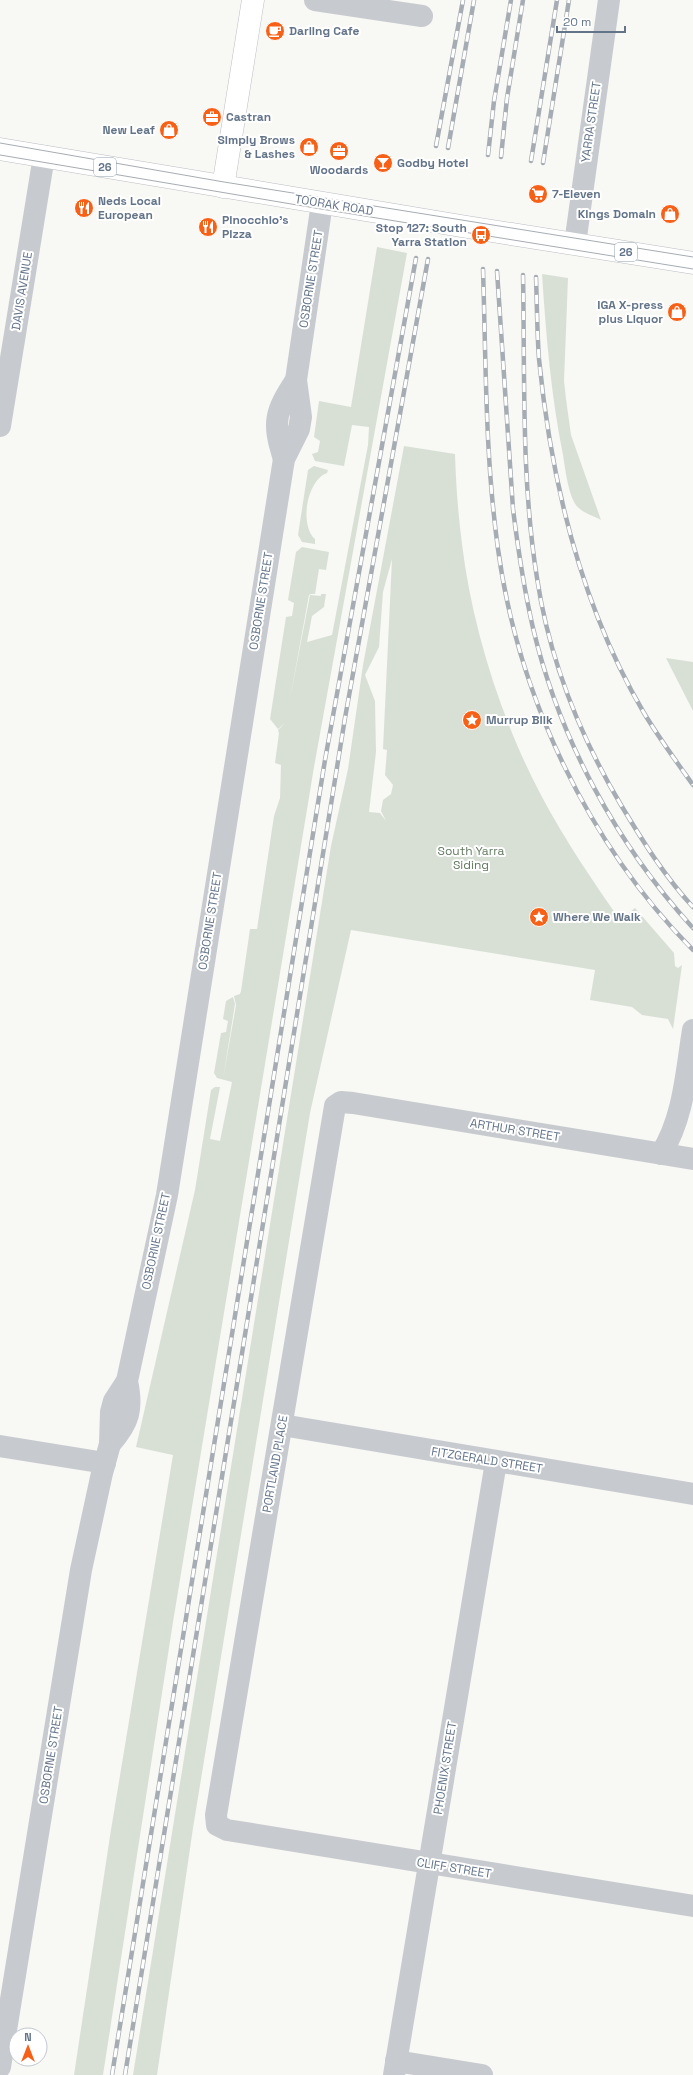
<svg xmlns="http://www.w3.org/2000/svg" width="693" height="2075" font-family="'Space Grotesk',sans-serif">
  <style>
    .green { fill: #d8e0d5; fill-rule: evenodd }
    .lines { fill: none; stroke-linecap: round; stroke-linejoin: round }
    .secondary-casing { stroke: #bbbfc5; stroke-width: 23 }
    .primary-casing { stroke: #babdc2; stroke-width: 23 }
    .street { stroke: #c7cacf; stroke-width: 22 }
    .secondary { stroke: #fff; stroke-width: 22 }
    .primary { stroke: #fff; stroke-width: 22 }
    .tram { stroke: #a6acb3; stroke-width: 1 }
    .rail-casing { stroke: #a6acb3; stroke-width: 4.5 }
    .rail { stroke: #fff; stroke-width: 3; stroke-dasharray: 9; stroke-linecap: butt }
    .labels { text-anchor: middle; stroke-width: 4; stroke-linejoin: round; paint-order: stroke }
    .shield { fill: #fff; stroke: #929eac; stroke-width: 1 }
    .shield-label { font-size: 11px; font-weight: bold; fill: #637489 }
    .poi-label { font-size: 12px; font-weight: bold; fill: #637489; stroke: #fff; text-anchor: start }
    .street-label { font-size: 12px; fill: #637489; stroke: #fff }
    .park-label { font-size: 12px; fill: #627a5f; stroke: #fff }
  </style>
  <rect width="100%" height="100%" fill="#f8f8f4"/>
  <g class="green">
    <polygon points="377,247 407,253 314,767 173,1622 103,2075 74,2075 110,1836 173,1455 136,1447 195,1190 211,1090 215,1087 220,1087 210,1139 220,1141 232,1082 217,1078 214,1073 221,1033 226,1032 228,1021 223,1019 226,1001 233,997 235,1004 223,1079 236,1005 234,996 240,994 241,991 250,929 257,929 274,816 280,798 281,765 275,763 279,733 278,730 285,723 278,729 270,719 286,617 292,616 294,603 288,600 296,552 302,547 329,552 326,570 319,569 315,594 311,594 309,595 290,699 310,595 321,596 321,594 326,594 324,607 312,616 307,642 332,635 368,445 369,427 352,425 344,466 315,461 312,454 318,452 320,441 314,437 319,401 351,407"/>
    <path d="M 542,274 L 568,278 L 564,381 L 566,399 L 571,435 L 601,520 C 592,515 579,512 574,502 C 568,491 565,468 563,455 C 551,395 546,335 542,274 Z"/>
    <path d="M 404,446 L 455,454 C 456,484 458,514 462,544 C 472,628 502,722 542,797 C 565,840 592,880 620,920 L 635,908 L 674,953 L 675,966 L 678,968 L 682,965 L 673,1029 L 668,1019 L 642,1015 L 632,1007 L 590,1000 L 595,970 L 351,930 L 310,1113 L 193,1828 L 157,2075 L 133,2075 L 331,846 L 348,769 L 363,665 ZM 392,559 L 383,749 L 387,750 L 385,775 L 393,785 L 391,794 L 383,800 L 381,811 L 386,821 L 380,813 L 369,812 L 376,752 L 375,701 L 365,675 L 379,647 L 383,592 Z"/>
    <path d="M 314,466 L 328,470 L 327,473 C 307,480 299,525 315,539 L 315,544 L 302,542 L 298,535 L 308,470 Z"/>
    <polygon points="666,658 693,662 693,711"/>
  </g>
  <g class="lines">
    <defs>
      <polyline id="secondary" points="223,187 253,0"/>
      <polyline id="primary" points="0,149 461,226 693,263"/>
    </defs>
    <use href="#secondary" class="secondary-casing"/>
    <use href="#primary" class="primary-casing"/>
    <g class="street">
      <polyline points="315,0 422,16"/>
      <polyline points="575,244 609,0"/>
      <polyline points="0,426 44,156"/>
      <path d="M 284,459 C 272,422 275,412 296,380"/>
      <path d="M 661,1154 C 684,1117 686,1073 693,1030"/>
      <polyline points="693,1159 353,1103 341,1102 335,1106 216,1815 217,1825 227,1830 693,1906"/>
      <polyline points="282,1425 693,1494"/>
      <path d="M 110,1444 C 129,1423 133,1409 127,1381 L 167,1195 L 284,459 L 299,429 L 301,417 L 296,380 L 322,203"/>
      <polyline points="0,1446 105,1463"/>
      <polyline points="396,2061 482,2075"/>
      <polyline points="0,2067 81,1570 102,1473 110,1444 111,1412 114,1401 127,1381"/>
      <polyline points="394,2075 496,1462"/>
    </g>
    <use href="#secondary" class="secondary"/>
    <use href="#primary" class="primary"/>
    <g class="tram">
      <polyline points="0,143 224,182 693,257"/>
      <polyline points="0,155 321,209 693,269"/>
    </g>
    <defs>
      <g id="rail">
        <polyline points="436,146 463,0"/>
        <polyline points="448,148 474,0"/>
        <polyline points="488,155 494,101 511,0"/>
        <polyline points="501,157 507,98 523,0"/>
        <polyline points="531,161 557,0"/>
        <polyline points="543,163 569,0"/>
        <path d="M 483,269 C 486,362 485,456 498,549 C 518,696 588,844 693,950"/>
        <path d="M 497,271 L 513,509 C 518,549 524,589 533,628 C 559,738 617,845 693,928"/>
        <path d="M 523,275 C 525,376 521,479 537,578 C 549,658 580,736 621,805 C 642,840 665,877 693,907"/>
        <path d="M 536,277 C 537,304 537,332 539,359 C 551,481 581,606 644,713 C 659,738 676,761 693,785"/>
        <polyline points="112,2075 325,760 416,258"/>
        <polyline points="125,2075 345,718 428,259"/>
      </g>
    </defs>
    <use href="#rail" class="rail-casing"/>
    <use href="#rail" class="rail"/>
  </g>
  <defs>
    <symbol id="cafe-disc" viewBox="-11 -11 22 22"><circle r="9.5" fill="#f66117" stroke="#fff"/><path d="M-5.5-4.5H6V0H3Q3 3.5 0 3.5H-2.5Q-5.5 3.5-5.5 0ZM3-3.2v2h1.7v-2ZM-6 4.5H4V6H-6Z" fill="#fff"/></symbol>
    <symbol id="office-disc" viewBox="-11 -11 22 22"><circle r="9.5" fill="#f66117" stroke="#fff"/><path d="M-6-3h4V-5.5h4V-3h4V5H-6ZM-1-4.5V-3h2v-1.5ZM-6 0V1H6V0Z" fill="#fff"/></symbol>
    <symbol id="shop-disc" viewBox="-11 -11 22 22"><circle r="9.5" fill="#f66117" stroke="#fff"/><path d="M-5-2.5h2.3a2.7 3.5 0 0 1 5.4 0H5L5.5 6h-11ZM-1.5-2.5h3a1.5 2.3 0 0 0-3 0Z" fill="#fff"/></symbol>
    <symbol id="bar-disc" viewBox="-11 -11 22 22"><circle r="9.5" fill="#f66117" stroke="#fff"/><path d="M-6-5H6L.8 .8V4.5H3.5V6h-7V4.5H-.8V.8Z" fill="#fff"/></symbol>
    <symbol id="supermarket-disc" viewBox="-11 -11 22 22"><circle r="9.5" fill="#f66117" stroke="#fff"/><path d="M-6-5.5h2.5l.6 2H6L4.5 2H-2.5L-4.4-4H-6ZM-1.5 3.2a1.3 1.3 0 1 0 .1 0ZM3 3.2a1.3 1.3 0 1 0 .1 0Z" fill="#fff"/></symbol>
    <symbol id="restaurant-disc" viewBox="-11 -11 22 22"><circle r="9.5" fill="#f66117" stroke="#fff"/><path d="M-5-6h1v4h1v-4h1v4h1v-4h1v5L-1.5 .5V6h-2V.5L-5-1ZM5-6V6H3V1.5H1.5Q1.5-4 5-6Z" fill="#fff"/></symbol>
    <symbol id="bus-disc" viewBox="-11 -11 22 22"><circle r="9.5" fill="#f66117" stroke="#fff"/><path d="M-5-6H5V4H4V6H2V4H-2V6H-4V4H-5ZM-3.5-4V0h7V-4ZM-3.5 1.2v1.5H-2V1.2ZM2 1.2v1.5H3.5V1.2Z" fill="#fff"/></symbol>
    <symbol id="sight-disc" viewBox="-11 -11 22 22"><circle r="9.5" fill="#f66117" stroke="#fff"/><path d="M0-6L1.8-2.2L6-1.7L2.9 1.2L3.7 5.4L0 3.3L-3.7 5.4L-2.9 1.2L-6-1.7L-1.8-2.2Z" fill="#fff"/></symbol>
  </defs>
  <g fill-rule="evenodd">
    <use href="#cafe-disc" x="264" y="20" width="22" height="22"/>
    <use href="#office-disc" x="201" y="106" width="22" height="22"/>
    <use href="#shop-disc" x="158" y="119" width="22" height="22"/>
    <use href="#shop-disc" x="298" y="136" width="22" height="22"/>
    <use href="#office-disc" x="328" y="140" width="22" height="22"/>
    <use href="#bar-disc" x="372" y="152" width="22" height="22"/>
    <use href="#supermarket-disc" x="527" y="183" width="22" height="22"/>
    <use href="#restaurant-disc" x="73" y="197" width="22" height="22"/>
    <use href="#shop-disc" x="659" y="203" width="22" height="22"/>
    <use href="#restaurant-disc" x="197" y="216" width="22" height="22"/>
    <use href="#bus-disc" x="470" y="224" width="22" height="22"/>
    <use href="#shop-disc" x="666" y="301" width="22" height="22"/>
    <use href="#sight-disc" x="461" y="709" width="22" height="22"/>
    <use href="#sight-disc" x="528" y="906" width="22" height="22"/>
  </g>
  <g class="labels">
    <g class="shield">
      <rect x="94" y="158" width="22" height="18" rx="3"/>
      <rect x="615" y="243" width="22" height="18" rx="3"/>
    </g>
    <g class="shield-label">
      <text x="105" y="171">26</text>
      <text x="626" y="256">26</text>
    </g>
    <g class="poi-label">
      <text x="289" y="35">Darling Cafe</text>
      <text x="226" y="121">Castran</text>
      <text x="155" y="134" text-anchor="end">New Leaf</text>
      <text x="295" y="144" text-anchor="end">Simply Brows<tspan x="295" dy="14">&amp; Lashes</tspan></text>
      <text x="397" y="167">Godby Hotel</text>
      <text x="339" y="174" text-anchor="middle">Woodards</text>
      <text x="552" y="198">7-Eleven</text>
      <text x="98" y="205">Neds Local<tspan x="98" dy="14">European</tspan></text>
      <text x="656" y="218" text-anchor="end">Kings Domain</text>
      <text x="222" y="224">Pinocchio's<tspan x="222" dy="14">Pizza</tspan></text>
      <text x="467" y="232" text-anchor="end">Stop 127: South<tspan x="467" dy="14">Yarra Station</tspan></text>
      <text x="663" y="309" text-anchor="end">IGA X-press<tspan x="663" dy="14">plus Liquor</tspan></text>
      <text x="486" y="724">Murrup Biik</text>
      <text x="553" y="921">Where We Walk</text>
    </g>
    <g class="street-label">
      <text transform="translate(591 122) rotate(-82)" y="4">YARRA STREET</text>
      <text transform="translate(334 205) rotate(9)" y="4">TOORAK ROAD</text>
      <text transform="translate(311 279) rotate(-81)" y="4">OSBORNE STREET</text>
      <text transform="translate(22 291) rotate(-81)" y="4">DAVIS AVENUE</text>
      <text transform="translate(261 601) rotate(-81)" y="4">OSBORNE STREET</text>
      <text transform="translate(210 921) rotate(-81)" y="4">OSBORNE STREET</text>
      <text transform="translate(515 1130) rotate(9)" y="4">ARTHUR STREET</text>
      <text transform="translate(156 1241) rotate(-78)" y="4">OSBORNE STREET</text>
      <text transform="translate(487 1460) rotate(9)" y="4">FITZGERALD STREET</text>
      <text transform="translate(275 1464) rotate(-80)" y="4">PORTLAND PLACE</text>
      <text transform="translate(51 1755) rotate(-81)" y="4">OSBORNE STREET</text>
      <text transform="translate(445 1768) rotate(-81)" y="4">PHOENIX STREET</text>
      <text transform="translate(454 1868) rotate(9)" y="4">CLIFF STREET</text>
    </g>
    <g class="park-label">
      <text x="471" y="855">South Yarra<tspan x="471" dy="14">Siding</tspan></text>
    </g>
  </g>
  <g transform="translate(28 2047)"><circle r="19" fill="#ffffff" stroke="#c1c7d0"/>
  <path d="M0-3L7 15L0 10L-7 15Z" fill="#f66117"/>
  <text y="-6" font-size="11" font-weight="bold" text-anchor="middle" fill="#637489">N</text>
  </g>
  <path d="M557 26v6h68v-6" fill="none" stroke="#637489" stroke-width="2"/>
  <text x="563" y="26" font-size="12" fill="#637489" stroke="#ffffff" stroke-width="3" paint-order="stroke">20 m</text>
</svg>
